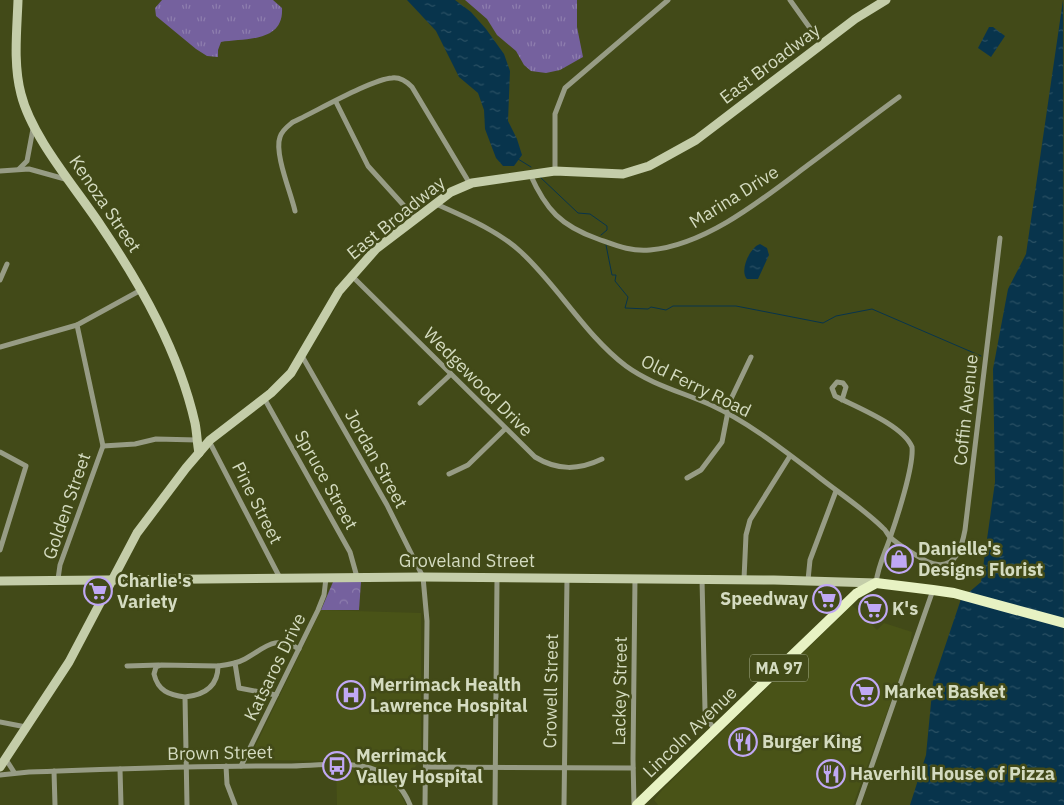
<svg xmlns="http://www.w3.org/2000/svg" width="1064" height="805" font-family="'IBM Plex Sans',sans-serif">
  <style>
    .built { fill: #495317 }
    .grass { fill: url(#grass-tufts) }
    .park { fill: url(#park-crowns) }
    .water { fill: url(#water-ripples) }
    .lines { fill: none; stroke-linecap: round; stroke-linejoin: round }
    .stream { stroke: #08344c; stroke-width: 1 }
    .street { stroke: #979c85; stroke-width: 5 }
    .secondary { stroke: #c4cda9; stroke-width: 9 }
    .primary { stroke: #e7f2c3; stroke-width: 10 }
    .labels { text-anchor: middle; stroke-width: 5; stroke-linejoin: round; paint-order: stroke }
    .shield { fill: #424a18; stroke: #a8b08e; stroke-width: 1 }
    .shield-label { font-size: 16px; font-weight: bold; fill: #d4dbc0 }
    .street-label { font-size: 18px; fill: #d4dbc0; stroke: #424a18 }
    .poi-label { font-size: 18px; font-weight: bold; fill: #d4dbc0; stroke: #424a18; text-anchor: start }
  </style>
  <defs>
    <pattern id="grass-tufts" width="24" height="20" patternUnits="userSpaceOnUse" patternTransform="scale(1.25)"><rect width="24" height="20" fill="#75619e"/><path d="M3 7l-1-3M5 7V3M7 7l1-3M15 17l-1-3M17 17v-4M19 17l1-3" fill="none" stroke="#8e7eae"/></pattern>
    <pattern id="park-crowns" width="20" height="18" patternUnits="userSpaceOnUse" patternTransform="scale(1.25)"><rect width="20" height="18" fill="#75619e"/><path d="M2 6a3 3 0 1 1 6 0M12 15a3 3 0 1 1 6 0" fill="none" stroke="#8e7eae"/></pattern>
    <pattern id="water-ripples" width="26" height="14" patternUnits="userSpaceOnUse" patternTransform="scale(1.25)"><rect width="26" height="14" fill="#08344c"/><path d="M2 4q2-2 4 0t4 0M15 11q2-2 4 0t4 0" fill="none" stroke="#2b5164"/></pattern>
  </defs>
  <rect width="100%" height="100%" fill="#424a18"/>
  <g class="built">
    <polygon points="852,605 877,630 884,623 912,632 909,652 853,805 658,805 654,800 662,790"/>
    <polygon points="321,610 421,613 421,758 399,791 406,805 337,805 336,761 252,760 250,757"/>
  </g>
  <g class="grass">
    <path d="M 162,0 L 273,0 L 282,8 C 284,43 244,38 221,42 L 218,50 L 218,57 L 207,56 L 196,49 L 156,16 L 155,8 Z"/>
    <polygon points="465,0 577,0 577,27 583,57 560,70 546,73 531,71 524,65 516,51 497,35 487,19"/>
  </g>
  <polygon class="park" points="333,582 361,582 359,610 321,610"/>
  <g class="water">
    <polygon points="407,0 455,0 471,12 486,29 504,54 510,71 508,121 517,139 522,155 514,166 503,166 496,158 485,129 484,110 478,93 459,77 436,31"/>
    <polygon points="1063,0 1064,805 910,805 926,755 933,682 961,599 981,582 995,482 993,369 1008,289 1026,254"/>
    <polygon points="989,27 993,27 1005,36 991,57 978,48"/>
    <path d="M 760,244 L 767,248 L 769,255 L 758,279 L 747,279 C 739,271 750,247 760,244 Z"/>
  </g>
  <g class="lines">
    <g class="stream">
      <polyline points="518,159 531,167"/>
      <polyline points="540,177 578,213 590,214 607,226 607,230 601,235"/>
      <polyline points="606,245 612,275 616,275 615,281 628,297 625,308 648,309 651,307 666,310 673,306 736,306 823,323 836,316 872,309 981,356"/>
    </g>
    <g class="street">
      <polyline points="790,0 822,45"/>
      <polyline points="336,102 368,166 416,219"/>
      <polyline points="19,169 27,161 33,129"/>
      <polyline points="0,171 29,169 65,179"/>
      <polyline points="555,171 555,114 565,88 668,0"/>
      <path d="M 530,174 C 546,210 561,226 598,239 C 615,245 631,252 650,250 C 707,245 764,198 808,165 C 839,142 869,119 899,97"/>
      <path d="M 436,204 C 465,217 497,230 521,252 C 558,286 586,336 626,366 C 652,385 682,392 711,405 C 748,422 782,449 815,474 C 836,491 864,509 883,528 C 886,530 887,534 890,537 C 896,543 926,563 935,564 C 956,569 962,546 965,530 L 1000,238"/>
      <path d="M 295,211 C 291,193 274,153 280,137 C 282,130 288,126 293,122 C 315,112 372,79 392,78 C 400,77 406,81 412,87 L 470,184"/>
      <path d="M 351,275 L 535,457 C 558,471 579,470 602,459"/>
      <polyline points="0,280 7,264"/>
      <polyline points="0,347 77,325 141,290"/>
      <polyline points="302,356 387,505 423,577 427,621 425,805"/>
      <polyline points="264,398 350,552 357,577"/>
      <path d="M 842,400 L 846,387 L 843,383 L 837,382 L 832,388 L 835,396 C 856,407 903,425 912,447 C 914,466 897,518 890,538 C 885,553 878,566 876,583"/>
      <polyline points="420,403 451,374"/>
      <polyline points="209,441 280,578"/>
      <polyline points="103,446 135,444 156,439 197,440"/>
      <polyline points="0,452 26,466 0,550"/>
      <polyline points="449,474 468,465 505,429"/>
      <polyline points="687,478 701,470 722,442 730,401 751,357"/>
      <polyline points="58,579 60,565 103,446 77,325"/>
      <polyline points="702,579 705,710 707,719 715,730"/>
      <polyline points="744,579 746,535 750,520 790,456"/>
      <polyline points="808,580 810,560 836,491"/>
      <polyline points="235,663 239,688 276,695"/>
      <polyline points="127,666 159,665"/>
      <path d="M 218,666 C 227,665 236,664 245,659 C 265,648 275,634 299,649"/>
      <path d="M 185,697 C 169,695 158,691 154,674 L 156,667 L 161,665 L 218,666 C 218,687 204,695 185,697 L 187,805"/>
      <polyline points="0,722 26,727"/>
      <polyline points="5,758 14,772"/>
      <polyline points="226,766 227,784 235,805"/>
      <polyline points="241,766 318,610 324,595 326,578"/>
      <polyline points="426,767 633,768"/>
      <polyline points="120,769 121,805"/>
      <polyline points="54,771 55,805"/>
      <path d="M 0,775 L 29,772 C 115,769 201,765 287,766 C 313,766 345,761 370,768 C 389,774 403,787 410,805"/>
      <polyline points="495,805 497,578"/>
      <polyline points="564,805 567,578"/>
      <polyline points="634,805 633,759 635,578"/>
      <polyline points="858,805 933,590"/>
    </g>
    <g class="secondary">
      <path d="M 18,0 C 17,30 13,64 21,94 C 32,138 76,188 101,226 C 141,285 179,352 195,423 C 197,433 197,443 199,453"/>
      <polyline points="0,581 423,577 774,580 876,583"/>
      <polyline points="0,767 69,662 137,533 186,468 210,440 271,393 291,373 339,291 376,249 451,192 472,183 555,171 623,174 649,166 696,140 855,19 886,0"/>
    </g>
    <polyline class="primary" points="637,805 856,594 876,583 933,590 954,593 1064,623"/>
  </g>
  <defs>
    <symbol id="shop-ring" viewBox="-11 -11 22 22"><circle r="9.5" fill="#424a18" stroke="#c0a8f4" stroke-width="1.5"/><path d="M-5-2.5h2.3a2.7 3.5 0 0 1 5.4 0H5L5.5 6h-11ZM-1.5-2.5h3a1.5 2.3 0 0 0-3 0Z" fill="#c0a8f4"/></symbol>
    <symbol id="supermarket-ring" viewBox="-11 -11 22 22"><circle r="9.5" fill="#424a18" stroke="#c0a8f4" stroke-width="1.5"/><path d="M-6-5.5h2.5l.6 2H6L4.5 2H-2.5L-4.4-4H-6ZM-1.5 3.2a1.3 1.3 0 1 0 .1 0ZM3 3.2a1.3 1.3 0 1 0 .1 0Z" fill="#c0a8f4"/></symbol>
    <symbol id="hospital-ring" viewBox="-11 -11 22 22"><circle r="9.5" fill="#424a18" stroke="#c0a8f4" stroke-width="1.5"/><path d="M-5-5h3v3.5h4V-5h3V5h-3V1.5h-4V5h-3Z" fill="#c0a8f4"/></symbol>
    <symbol id="restaurant-ring" viewBox="-11 -11 22 22"><circle r="9.5" fill="#424a18" stroke="#c0a8f4" stroke-width="1.5"/><path d="M-5-6h1v4h1v-4h1v4h1v-4h1v5L-1.5 .5V6h-2V.5L-5-1ZM5-6V6H3V1.5H1.5Q1.5-4 5-6Z" fill="#c0a8f4"/></symbol>
    <symbol id="bus-ring" viewBox="-11 -11 22 22"><circle r="9.5" fill="#424a18" stroke="#c0a8f4" stroke-width="1.5"/><path d="M-5-6H5V4H4V6H2V4H-2V6H-4V4H-5ZM-3.5-4V0h7V-4ZM-3.5 1.2v1.5H-2V1.2ZM2 1.2v1.5H3.5V1.2Z" fill="#c0a8f4"/></symbol>
  </defs>
  <g fill-rule="evenodd">
    <use href="#shop-ring" x="883" y="543" width="32" height="32"/>
    <use href="#supermarket-ring" x="82" y="575" width="32" height="32"/>
    <use href="#supermarket-ring" x="811" y="583" width="32" height="32"/>
    <use href="#supermarket-ring" x="857" y="593" width="32" height="32"/>
    <use href="#supermarket-ring" x="849" y="676" width="32" height="32"/>
    <use href="#hospital-ring" x="335" y="679" width="32" height="32"/>
    <use href="#restaurant-ring" x="727" y="726" width="32" height="32"/>
    <use href="#bus-ring" x="321" y="750" width="32" height="32"/>
    <use href="#restaurant-ring" x="815" y="758" width="32" height="32"/>
  </g>
  <g class="labels">
    <rect class="shield" x="750" y="654.5" width="58" height="27" rx="4"/>
    <g class="shield-label">
      <text x="779" y="674">MA 97</text>
    </g>
    <g class="street-label">
      <text transform="translate(770 64) rotate(-37)" y="6">East Broadway</text>
      <text transform="translate(734 197) rotate(-32)" y="6">Marina Drive</text>
      <text transform="translate(105 204) rotate(56)" y="6">Kenoza Street</text>
      <text transform="translate(396 218) rotate(-39)" y="6">East Broadway</text>
      <text transform="translate(478 382) rotate(45)" y="6">Wedgewood Drive</text>
      <text transform="translate(696 386) rotate(26)" y="6">Old Ferry Road</text>
      <text transform="translate(966 410) rotate(-84)" y="6">Coffin Avenue</text>
      <text transform="translate(376 459) rotate(61)" y="6">Jordan Street</text>
      <text transform="translate(326 480) rotate(61)" y="6">Spruce Street</text>
      <text transform="translate(257 503) rotate(63)" y="6">Pine Street</text>
      <text transform="translate(67 506) rotate(-71)" y="6">Golden Street</text>
      <text x="467" y="567">Groveland Street</text>
      <text transform="translate(275 667) rotate(-64)" y="6">Katsaros Drive</text>
      <text transform="translate(551 691) rotate(-89)" y="6">Crowell Street</text>
      <text transform="translate(620 691) rotate(-89)" y="6">Lackey Street</text>
      <text transform="translate(690 732) rotate(-44)" y="6">Lincoln Avenue</text>
      <text transform="translate(220 753) rotate(-1)" y="6">Brown Street</text>
    </g>
    <g class="poi-label">
      <text x="918" y="555">Danielle's<tspan x="918" dy="21">Designs Florist</tspan></text>
      <text x="117" y="587">Charlie's<tspan x="117" dy="21">Variety</tspan></text>
      <text x="808" y="605" text-anchor="end">Speedway</text>
      <text x="892" y="615">K's</text>
      <text x="370" y="691">Merrimack Health<tspan x="370" dy="21">Lawrence Hospital</tspan></text>
      <text x="884" y="698">Market Basket</text>
      <text x="762" y="748">Burger King</text>
      <text x="356" y="762">Merrimack<tspan x="356" dy="21">Valley Hospital</tspan></text>
      <text x="850" y="780">Haverhill House of Pizza</text>
    </g>
  </g>
</svg>
